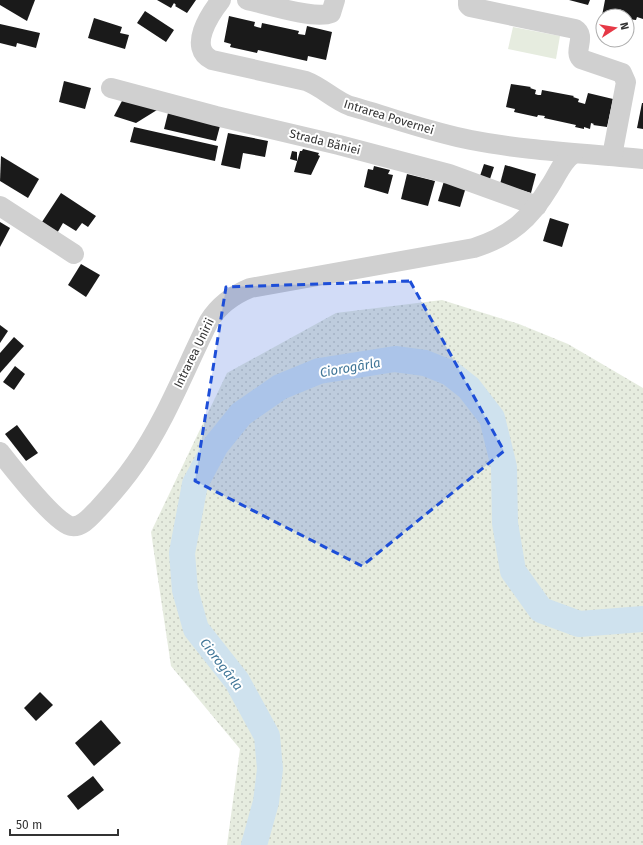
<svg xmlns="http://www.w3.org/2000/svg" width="643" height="845" font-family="'Fira Sans',sans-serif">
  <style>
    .grass { fill: url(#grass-dots) }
    .park { fill: #e6ecdf }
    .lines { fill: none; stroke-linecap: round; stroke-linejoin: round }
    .river { stroke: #cfe2ee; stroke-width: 26 }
    .building { fill: #1a1a1a }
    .minor { stroke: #d0d0d0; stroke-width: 20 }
    .marked { fill: #1d4ed8; fill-opacity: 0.2; stroke: #1d4ed8; stroke-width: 3; stroke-dasharray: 8 5; stroke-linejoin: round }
    .labels { text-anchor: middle; stroke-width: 4; stroke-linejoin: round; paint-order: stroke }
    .street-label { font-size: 12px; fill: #333; stroke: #fff }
    .water-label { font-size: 13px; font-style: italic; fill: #3f7597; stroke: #fff }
  </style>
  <defs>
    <pattern id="grass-dots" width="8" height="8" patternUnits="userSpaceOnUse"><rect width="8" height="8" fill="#e6ecdf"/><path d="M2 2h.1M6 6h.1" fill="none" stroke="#c6cbc0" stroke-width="1.8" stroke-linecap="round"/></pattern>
  </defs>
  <rect width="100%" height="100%" fill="#fff"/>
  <polygon class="grass" points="442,300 519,324 568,344 643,388 643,845 227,845 240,749 171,666 151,532 227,373 336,313"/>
  <polygon class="park" points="513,27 560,36 556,59 508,49"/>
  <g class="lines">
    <polyline class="river" points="254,845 266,802 270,769 267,736 237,681 196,629 185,590 182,553 195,484 216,445 241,414 280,387 319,371 395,359 425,363 450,373 469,388 492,418 504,467 505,523 513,571 541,610 579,624 643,619"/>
  </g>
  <g class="building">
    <polygon points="0,0 35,0 27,21 0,5"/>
    <polygon points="157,0 196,0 187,13 175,6 176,5 174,3 171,8"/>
    <polygon points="569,0 590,0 588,5"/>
    <polygon points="605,0 643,0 643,19 637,17 636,20 627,19 627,16 603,16 603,21 601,21"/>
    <polygon points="145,11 174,30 166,42 137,23"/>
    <polygon points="229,16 255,22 254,26 257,27 261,28 262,23 299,31 298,34 305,35 307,26 332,32 326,60 308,56 307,61 258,50 257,53 230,47 231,44 224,42"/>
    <polygon points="94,18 122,27 120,33 129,35 125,49 88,38"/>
    <polygon points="0,24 40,33 36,48 17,43 16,47 0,43"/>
    <polygon points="64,81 91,88 85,109 59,102"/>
    <polygon points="511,84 531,87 530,88 536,90 535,94 538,95 541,95 542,90 574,96 573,97 579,99 578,102 585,104 588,93 613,99 607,127 593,125 594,124 591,123 590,129 584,127 584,129 575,127 576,125 544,118 545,116 538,115 537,117 514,112 515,109 506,107"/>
    <polygon points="123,99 157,110 136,123 114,116"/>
    <polygon points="642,103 643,103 643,129 637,128"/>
    <polygon points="168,113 220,126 216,141 164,129"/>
    <polygon points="134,127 218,146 215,161 130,142"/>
    <polygon points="228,133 268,141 265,157 243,153 240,169 221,165"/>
    <polygon points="303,149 319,153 318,155 320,156 311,175 294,172 300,151 302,151"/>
    <polygon points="292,151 297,152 297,161 290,159"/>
    <polygon points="1,156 39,179 28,198 0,181"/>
    <polygon points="484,164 494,167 489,182 479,179"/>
    <polygon points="505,165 536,174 531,193 500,184"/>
    <polygon points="374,166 390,170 388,174 393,175 388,194 364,187 368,169 373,170"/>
    <polygon points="407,174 435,181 428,206 401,199"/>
    <polygon points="444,181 466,187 460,207 438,201"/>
    <polygon points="61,193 96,216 88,227 82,223 76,231 63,223 56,235 40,225"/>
    <polygon points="550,218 569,224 562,247 543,241"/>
    <polygon points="0,222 10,228 0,247"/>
    <polygon points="81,264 100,275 86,297 68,285"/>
    <polygon points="0,325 8,331 0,343"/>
    <polygon points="14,337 24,346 0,373 0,353"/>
    <polygon points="15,366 25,374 14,390 3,382"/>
    <polygon points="17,425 38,453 26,461 5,434"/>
    <polygon points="40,692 53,705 36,721 24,708"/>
    <polygon points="101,720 121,743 94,766 75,743"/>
    <polygon points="93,776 104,790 78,810 67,796"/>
  </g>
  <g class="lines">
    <g class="minor">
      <path d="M 221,0 C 210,14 187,48 212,60 L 306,81 C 322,87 334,100 350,106 C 390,117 430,132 471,140 C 527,151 586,153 643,159"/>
      <path d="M 247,0 C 265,4 315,20 331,13 L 335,0"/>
      <path d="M 468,0 L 468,5 L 470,7 L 575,29 C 587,36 573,51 581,59 L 622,73 L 626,82 L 612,156"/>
      <polyline points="111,88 216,116 339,145 449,174 537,206"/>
      <polyline points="0,206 74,254"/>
      <path d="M 0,452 C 11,466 57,525 71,526 C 82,528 91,516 98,509 C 111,495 124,480 135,464 C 166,420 185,369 209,321 C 219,305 233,295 250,288 L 474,248 C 511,236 530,219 550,186 C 557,176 562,161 573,154"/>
    </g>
  </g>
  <path class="marked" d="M 410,281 L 504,451 L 362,566 L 195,481 L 226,287 Z"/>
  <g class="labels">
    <g class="street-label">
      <text transform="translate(389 117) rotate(17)" y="4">Intrarea Povernei</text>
      <text transform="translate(325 142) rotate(14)" y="4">Strada Băniei</text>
      <text transform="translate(194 353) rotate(-64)" y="4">Intrarea Unirii</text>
    </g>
    <g class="water-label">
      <text transform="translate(350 367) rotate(-10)" y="5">Ciorogârla</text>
      <text transform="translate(222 664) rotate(53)" y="5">Ciorogârla</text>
    </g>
  </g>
  <g transform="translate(615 28) rotate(78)"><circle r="19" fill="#ffffff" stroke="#adadad"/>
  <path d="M0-3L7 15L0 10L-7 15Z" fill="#e63946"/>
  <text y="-6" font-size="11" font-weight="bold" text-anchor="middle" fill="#333333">N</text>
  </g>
  <path d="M10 829v6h108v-6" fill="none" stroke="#333333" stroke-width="2"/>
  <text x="16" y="829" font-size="12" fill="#333333" stroke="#ffffff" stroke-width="3" paint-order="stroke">50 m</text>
</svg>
